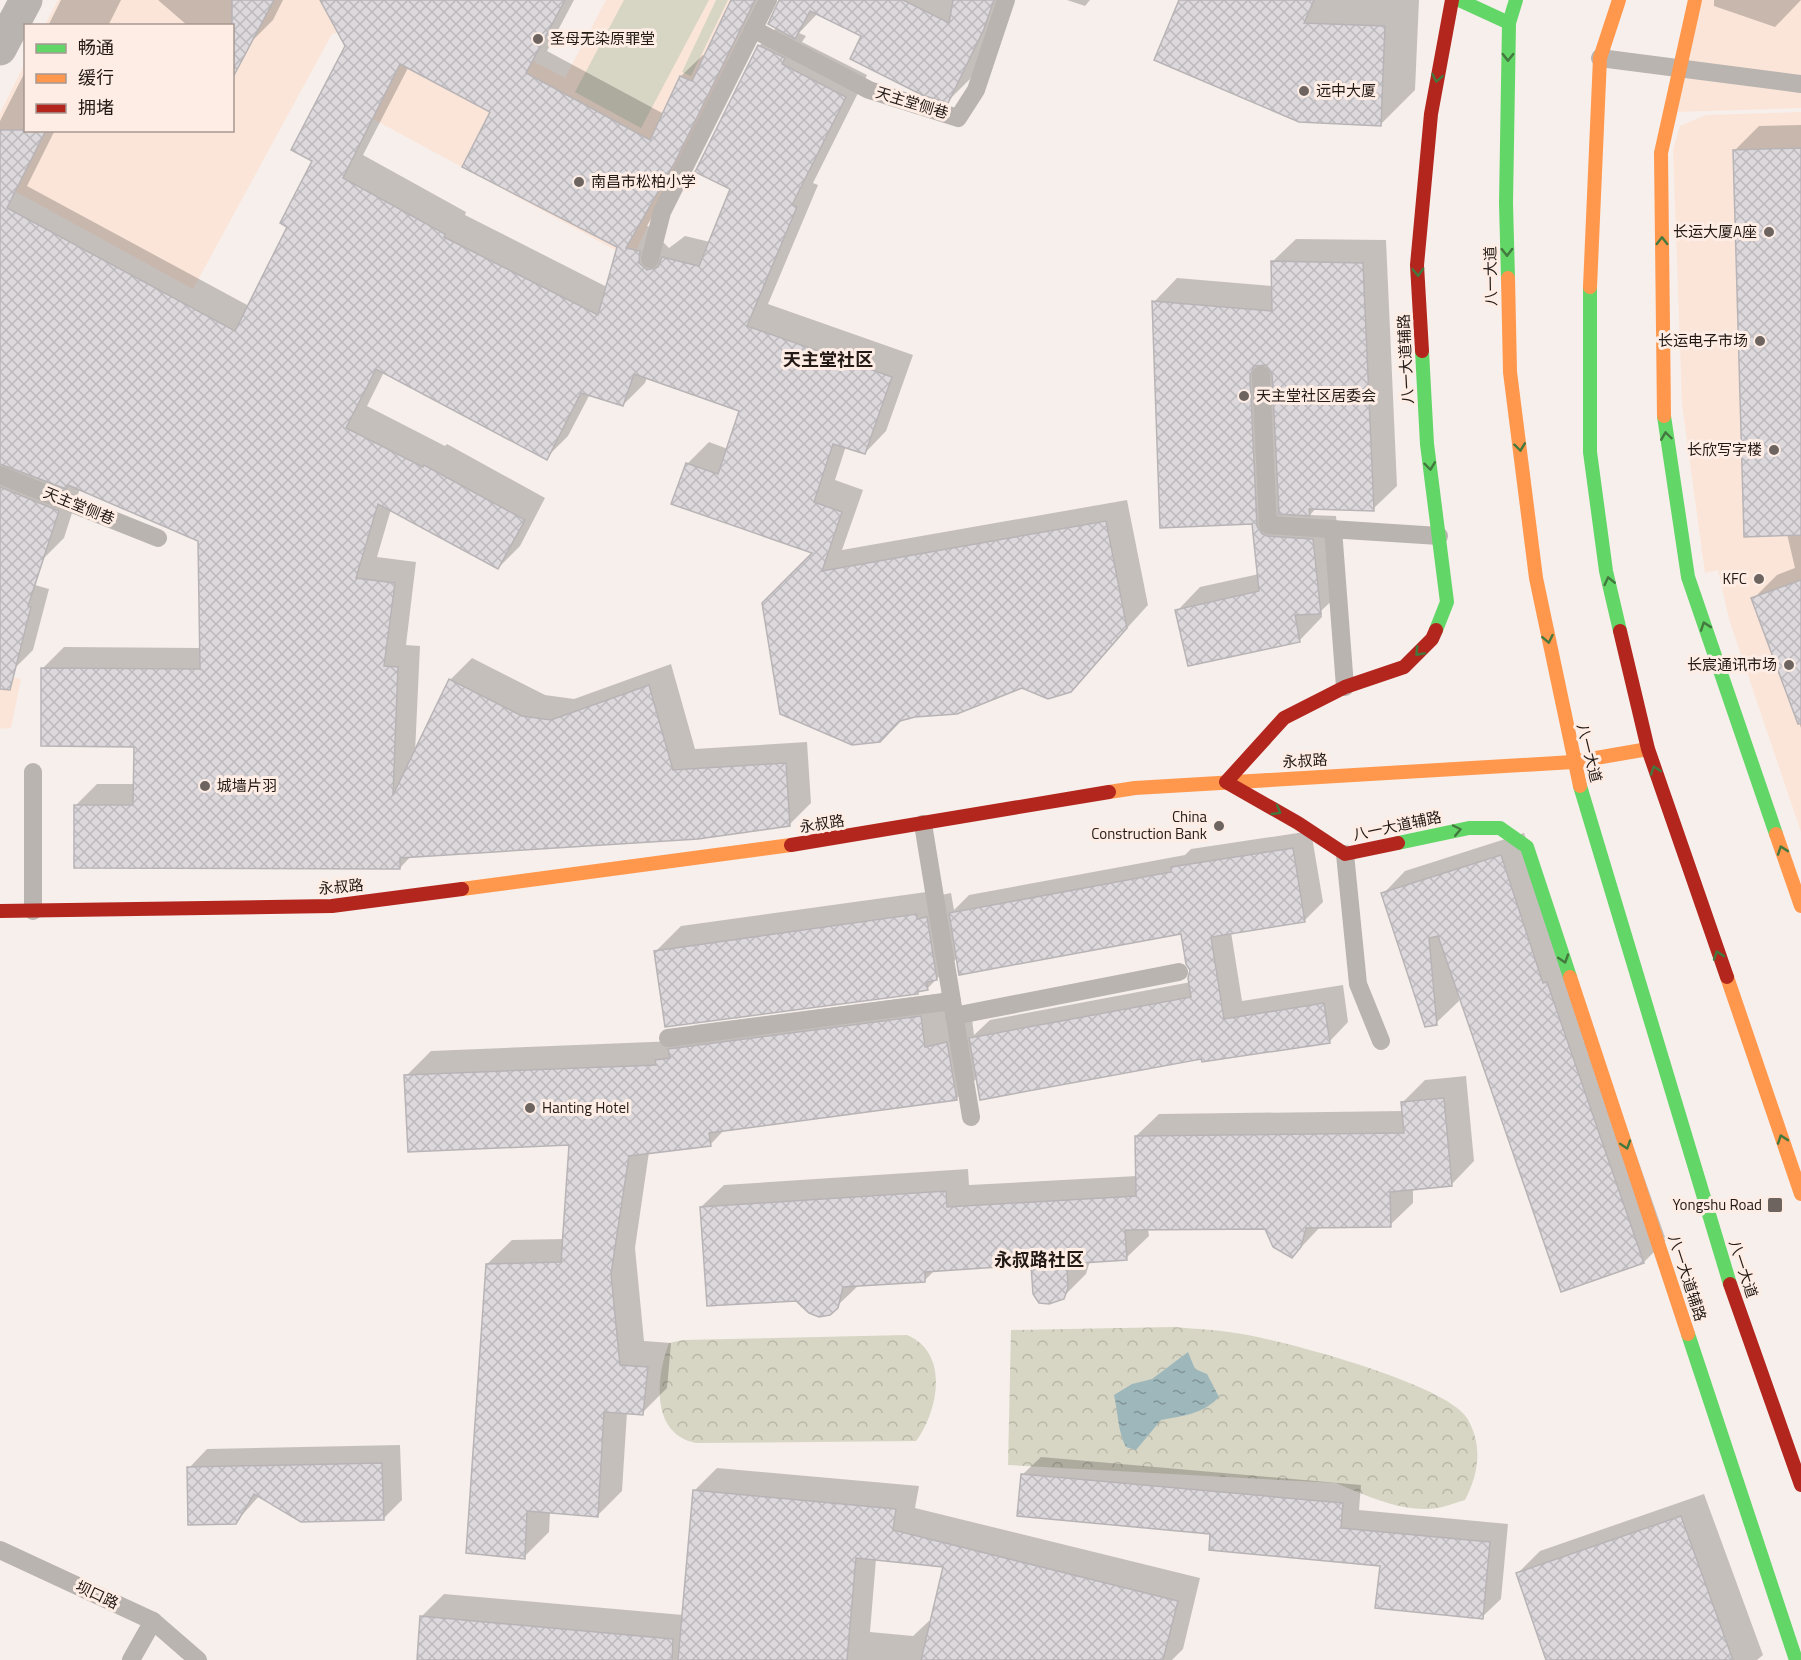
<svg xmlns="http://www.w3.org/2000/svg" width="1801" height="1660" font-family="'Titillium Web','Noto Sans SC',sans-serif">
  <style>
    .built { fill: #fbe5d9 }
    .forest { fill: url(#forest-crowns) }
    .garden { fill: #d7d6c5 }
    .water { fill: url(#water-ripples) }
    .shadow { fill: #0003; fill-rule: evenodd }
    .building { fill: url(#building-cross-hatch); stroke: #b8b4b6; stroke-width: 1.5; fill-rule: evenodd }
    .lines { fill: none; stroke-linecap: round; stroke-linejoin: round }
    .lane { stroke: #b9b4b0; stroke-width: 18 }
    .street { stroke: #b9b4b0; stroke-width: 33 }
    .fast { stroke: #63d668; stroke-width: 14 }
    .slow { stroke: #ff974d; stroke-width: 14 }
    .jam { stroke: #b3261e; stroke-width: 14 }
    .oneway { stroke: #43783e }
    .poi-dot { fill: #6d6460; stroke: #fdede5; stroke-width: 2 }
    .labels { text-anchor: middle; stroke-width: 6; stroke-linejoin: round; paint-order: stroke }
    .poi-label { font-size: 15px; fill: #231915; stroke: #fdede5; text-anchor: end }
    .street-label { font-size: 15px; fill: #231915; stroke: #fdede5 }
    .quarter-label { font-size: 18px; font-weight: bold; fill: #231915; stroke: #fdede5 }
  </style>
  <defs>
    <pattern id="forest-crowns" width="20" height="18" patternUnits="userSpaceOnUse" patternTransform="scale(1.5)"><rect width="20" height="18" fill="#d7d6c5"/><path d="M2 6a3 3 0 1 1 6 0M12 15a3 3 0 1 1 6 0" fill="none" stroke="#b8b7a8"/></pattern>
    <pattern id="water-ripples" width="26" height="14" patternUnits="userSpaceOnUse" patternTransform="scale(1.5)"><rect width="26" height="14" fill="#9eb7bb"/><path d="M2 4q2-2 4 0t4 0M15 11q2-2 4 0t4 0" fill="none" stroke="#809497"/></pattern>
    <pattern id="building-cross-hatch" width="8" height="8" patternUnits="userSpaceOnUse" patternTransform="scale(1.5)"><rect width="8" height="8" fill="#dcd8dc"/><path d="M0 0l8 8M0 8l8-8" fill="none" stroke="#bcb9bc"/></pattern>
  </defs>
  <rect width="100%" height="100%" fill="#f7efeb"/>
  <g class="built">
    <polygon points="58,0 404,0 395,20 332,34 193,289 0,183 0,113 25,63 26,130 232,130 232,26 45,25"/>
    <polygon points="418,0 565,78 606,0 756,0 632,259 347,105"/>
    <polygon points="1702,0 1801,0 1801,108 1677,112"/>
    <polygon points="1801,112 1801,832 1729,619 1718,570 1705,573 1682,404 1673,149 1680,126 1706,115"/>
    <polygon points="0,674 21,679 11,728 0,729"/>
  </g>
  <g class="forest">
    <path d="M 1174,1327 C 1197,1329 1220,1330 1242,1334 C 1285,1341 1446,1384 1467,1418 C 1483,1445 1479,1473 1465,1500 C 1456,1502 1446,1507 1437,1508 C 1403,1513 1367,1496 1336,1483 L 1008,1465 L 1011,1330 Z"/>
    <path d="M 907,1335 C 950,1353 938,1412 916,1441 L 696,1443 C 650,1434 656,1377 669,1343 L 683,1340 Z"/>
  </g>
  <g class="garden">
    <polygon points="624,0 709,0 641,128 575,92"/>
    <polygon points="716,0 728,0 691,76 682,72"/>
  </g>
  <path class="water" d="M 1188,1352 L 1195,1369 L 1207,1374 L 1219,1397 C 1203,1414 1183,1416 1161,1420 L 1136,1450 L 1126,1447 C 1118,1433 1118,1412 1114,1395 L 1132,1384 L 1152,1379 Z"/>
  <g class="shadow">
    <polygon points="61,0 121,0 108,26 48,26"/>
    <polygon points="158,0 283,0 273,20 251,42 232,26 188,26"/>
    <path d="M 321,0 L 574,0 L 547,51 L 664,114 L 681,76 L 703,55 L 706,56 L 732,0 L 766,0 L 696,138 L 647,226 L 662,230 L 661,240 L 669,248 L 685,236 L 710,242 L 732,188 L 697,171 L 760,45 L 777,27 L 780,0 L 1008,0 L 970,79 L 948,101 L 863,36 L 818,13 L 799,33 L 806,36 L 802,42 L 867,75 L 813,183 L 818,185 L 768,304 L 913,355 L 886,431 L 865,453 L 846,446 L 835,480 L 863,490 L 842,550 L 1127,500 L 1148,605 L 1070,691 L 1022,686 L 901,719 L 879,741 L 815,552 L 687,464 L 709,442 L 728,449 L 741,410 L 647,377 L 645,383 L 623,405 L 590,394 L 568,436 L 546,458 L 384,372 L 367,406 L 445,446 L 447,444 L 545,498 L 520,546 L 498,568 L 391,509 L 377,557 L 416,562 L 406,645 L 420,646 L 415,753 L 450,680 L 472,658 L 545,695 L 574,699 L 671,664 L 695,749 L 807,742 L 811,803 L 789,825 L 412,855 L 400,868 L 75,806 L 97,784 L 135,784 L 135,746 L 42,669 L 64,647 L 202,648 L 200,540 L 80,488 L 64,538 L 42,560 L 0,547 L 0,121 L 26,70 L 26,130 L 55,130 L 27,186 L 249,306 L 289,226 L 314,160 L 347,46 ZM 409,66 L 492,111 L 619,246 L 607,287 L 465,215 L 466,212 L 363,155 Z"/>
    <polygon points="1067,0 1090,0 1085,6"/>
    <polygon points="1181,0 1419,0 1415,90 1380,125"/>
    <polygon points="1714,0 1801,0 1775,27 1714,6"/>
    <polygon points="1801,125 1801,728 1753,599 1777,575 1795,568 1787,534 1735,150 1759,126"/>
    <polygon points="1296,239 1386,240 1397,486 1373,509 1317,507 1310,515 1336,516 1344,589 1321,611 1322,617 1299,641 1177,611 1200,587 1259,574 1253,522 1154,302 1177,278 1273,286 1272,262"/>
    <polygon points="0,575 49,589 33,650 15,668 0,665"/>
    <polygon points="1311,831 1323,902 1304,921 1231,932 1242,1001 1343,985 1348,1022 1330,1041 1203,1057 978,1077 956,1099 725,1129 710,1145 649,1152 635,1248 644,1341 671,1343 667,1388 642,1413 627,1412 622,1491 598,1515 550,1512 549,1532 524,1557 487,1264 512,1240 564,1239 571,1144 406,1076 431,1051 676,1041 695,1025 945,993 972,1019 974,1035 990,1020 1191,982 1192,970 1183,932 958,957 927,989 917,993 656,951 681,926 941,890 941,895 951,893 954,910 969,895 1185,855 1191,849"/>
    <polygon points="1524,833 1666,1240 1644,1262 1458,994 1459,1001 1436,1023 1383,894 1405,871"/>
    <polygon points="1466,1076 1474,1161 1452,1184 1413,1188 1413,1203 1390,1225 1321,1226 1292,1257 1266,1228 1148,1229 1149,1236 1126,1258 1090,1261 1086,1274 1063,1297 1032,1263 936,1269 925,1280 859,1285 837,1306 701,1207 724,1185 968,1169 969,1185 1137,1176 1136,1136 1159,1114 1403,1111 1402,1103 1425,1080"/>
    <polygon points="400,1445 402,1500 383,1519 260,1495 235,1523 189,1468 207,1449"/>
    <polygon points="1041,1457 1361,1485 1359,1510 1508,1524 1501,1599 1482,1617 1381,1564 1212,1532 1022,1475"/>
    <path d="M 717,1468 L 919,1486 L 915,1508 L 1200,1578 L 1183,1649 L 1172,1660 L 418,1660 L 421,1617 L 444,1594 L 683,1615 L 694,1491 ZM 876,1559 L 945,1565 L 931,1622 L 929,1621 L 913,1636 L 870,1632 Z"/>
    <polygon points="1704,1494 1763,1655 1757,1660 1547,1660 1517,1574 1540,1551"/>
  </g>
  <g class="building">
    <polygon points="232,0 274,0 232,79"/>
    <path d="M 320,0 L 565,0 L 526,73 L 650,140 L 680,76 L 692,81 L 731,0 L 755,0 L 675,162 L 626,248 L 640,251 L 639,263 L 647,270 L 658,267 L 662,257 L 699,266 L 730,189 L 695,172 L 758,45 L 785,58 L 782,64 L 846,97 L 792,205 L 797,207 L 747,326 L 892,377 L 865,454 L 833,444 L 814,502 L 842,512 L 822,571 L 1106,521 L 1127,628 L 1071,692 L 1048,699 L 1022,688 L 957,714 L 915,717 L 900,721 L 880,742 L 852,745 L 780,714 L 762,603 L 812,553 L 671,504 L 686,463 L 718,474 L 739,411 L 634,374 L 623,406 L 581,393 L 547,460 L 376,369 L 346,428 L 423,467 L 424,465 L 525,520 L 498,569 L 378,504 L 356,578 L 395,583 L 384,666 L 398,667 L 393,795 L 449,679 L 522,716 L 551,720 L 649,685 L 673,770 L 786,763 L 790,826 L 698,839 L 400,858 L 400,869 L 74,868 L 74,805 L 133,805 L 134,747 L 41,746 L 41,668 L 200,669 L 198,541 L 68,485 L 66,489 L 0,464 L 0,130 L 46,130 L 7,208 L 235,331 L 287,227 L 280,223 L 312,161 L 291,150 L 345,46 ZM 400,64 L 490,112 L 462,167 L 617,247 L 598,315 L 444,237 L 445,234 L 343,178 Z"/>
    <polygon points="779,0 903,0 949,23 953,0 994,0 984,29 948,103 922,95 850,59 861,36 810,11 795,39 768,24"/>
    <polygon points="1179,0 1314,0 1304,23 1385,26 1381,126 1299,122 1154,60"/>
    <polygon points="1801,148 1801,535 1744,537 1733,150"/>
    <polygon points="1271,261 1363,263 1374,511 1309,509 1310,516 1279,514 1272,374 1266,365 1254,366 1250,376 1257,526 1262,534 1267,536 1313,539 1321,614 1295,615 1300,642 1188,666 1175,610 1259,591 1252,524 1160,528 1152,301 1272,311"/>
    <polygon points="0,487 59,511 28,606 31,607 10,690 0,689"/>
    <polygon points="1801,580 1801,723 1798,724 1751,598"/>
    <polygon points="1293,848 1305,922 1211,937 1224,1019 1324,1003 1330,1043 1202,1062 1201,1059 980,1100 969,1038 1191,997 1188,978 1190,970 1186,964 1181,934 959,975 949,913 1171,872 1171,867"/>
    <polygon points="1501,855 1543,983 1547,982 1644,1263 1561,1292 1438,936 1429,938 1437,1025 1425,1027 1381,893"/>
    <polygon points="917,914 917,919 927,917 937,980 926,982 928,990 917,992 918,994 665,1027 654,951"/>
    <polygon points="921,1016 925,1047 947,1042 957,1100 709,1133 711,1146 629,1156 611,1274 620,1365 648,1367 643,1415 604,1412 598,1517 527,1511 525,1559 466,1553 486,1264 561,1262 569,1145 408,1152 404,1075 656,1065 655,1060 670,1058 668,1049"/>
    <polygon points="1444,1098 1452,1186 1390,1192 1391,1227 1306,1228 1301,1247 1292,1258 1273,1247 1265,1229 1125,1230 1127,1260 1067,1264 1068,1288 1064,1299 1049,1304 1039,1303 1033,1294 1031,1265 925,1272 925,1282 843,1287 838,1308 830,1315 819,1317 809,1313 796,1301 707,1306 700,1207 946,1191 947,1207 1136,1196 1135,1136 1404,1133 1401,1102"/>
    <polygon points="382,1463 384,1520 301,1522 254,1494 236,1524 188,1525 187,1467"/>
    <polygon points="1021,1474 1343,1503 1341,1528 1490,1542 1483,1619 1375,1608 1380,1566 1209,1550 1210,1534 1017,1516"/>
    <polygon points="693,1490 896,1509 893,1530 1178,1601 1163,1660 921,1660 943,1567 856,1558 847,1660 678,1660"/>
    <polygon points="1681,1516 1733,1660 1546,1660 1516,1573"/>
    <polygon points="420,1616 673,1639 672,1660 417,1660"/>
  </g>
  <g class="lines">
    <g class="lane">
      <polyline points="753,29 869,90 958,118 976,90 1006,0"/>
      <polyline points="1600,58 1801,84"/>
      <polyline points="650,259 662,212 768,0"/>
      <polyline points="1261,375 1268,525 1439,536"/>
      <polyline points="0,475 158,538"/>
      <polyline points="1333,529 1345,687"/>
      <polyline points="33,772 33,911"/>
      <polyline points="923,824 971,1117"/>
      <polyline points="1345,854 1358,984 1381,1041"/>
      <polyline points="954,1016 1179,972"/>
      <polyline points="668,1038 952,1001"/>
      <polyline points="0,1550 153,1621 131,1660"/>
      <polyline points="153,1621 198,1660"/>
    </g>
    <polyline class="street" points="0,49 26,0"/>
    <g class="fast">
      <polyline points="1459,0 1509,23"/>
      <polyline points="1508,278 1506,203 1509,23 1516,0"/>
      <polyline points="1590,287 1590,452 1606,571 1620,631"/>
      <polyline points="1422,351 1427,444 1447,602 1436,630"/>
      <polyline points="1664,416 1688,577 1776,834"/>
      <polyline points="1580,786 1730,1284"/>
      <polyline points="1398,843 1469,828 1500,828 1527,847 1570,977"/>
      <polyline points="1688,1334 1796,1660"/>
    </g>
    <g class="slow">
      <polyline points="1508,278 1510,372 1536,578 1580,786"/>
      <polyline points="1590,287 1600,58 1619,0"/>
      <polyline points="1664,416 1661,153 1695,0"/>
      <polyline points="1109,792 1135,788 1573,762 1648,749"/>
      <polyline points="1776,834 1801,906"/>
      <polyline points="462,889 791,845"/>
      <polyline points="1570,977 1688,1334"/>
      <polyline points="1727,977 1801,1194"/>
    </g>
    <g class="jam">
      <polyline points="1422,351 1417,265 1431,114 1452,0"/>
      <polyline points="1620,631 1648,749 1727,977"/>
      <polyline points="1398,843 1345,854 1298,823 1226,782 1284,718 1345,687 1404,667 1432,639 1436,630"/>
      <polyline points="791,845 1109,792"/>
      <polyline points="0,911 332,906 462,889"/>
      <polyline points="1730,1284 1801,1485"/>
    </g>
  </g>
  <defs><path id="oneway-chevron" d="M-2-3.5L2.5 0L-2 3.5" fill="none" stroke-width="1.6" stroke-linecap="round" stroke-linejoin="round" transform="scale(1.5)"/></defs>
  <g class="oneway">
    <use href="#oneway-chevron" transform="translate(1508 57) rotate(91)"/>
    <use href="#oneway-chevron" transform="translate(1437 78) rotate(101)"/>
    <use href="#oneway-chevron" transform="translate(1662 241) rotate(-90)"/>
    <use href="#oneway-chevron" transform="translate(1507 252) rotate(89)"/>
    <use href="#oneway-chevron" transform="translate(1418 272) rotate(88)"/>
    <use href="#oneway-chevron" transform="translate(1666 436) rotate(-98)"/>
    <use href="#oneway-chevron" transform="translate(1520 447) rotate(83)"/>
    <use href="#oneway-chevron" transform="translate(1430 466) rotate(83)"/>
    <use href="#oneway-chevron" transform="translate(1609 581) rotate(-103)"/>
    <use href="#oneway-chevron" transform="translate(1705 626) rotate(-109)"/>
    <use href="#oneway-chevron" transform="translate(1548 639) rotate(79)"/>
    <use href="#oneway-chevron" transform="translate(1419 652) rotate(133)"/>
    <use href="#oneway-chevron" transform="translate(1655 770) rotate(-109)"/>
    <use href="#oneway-chevron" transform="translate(1277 811) rotate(30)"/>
    <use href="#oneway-chevron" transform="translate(1457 830) rotate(-12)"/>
    <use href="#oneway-chevron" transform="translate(1782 850) rotate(-109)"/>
    <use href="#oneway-chevron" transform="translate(1718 955) rotate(-109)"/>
    <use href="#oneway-chevron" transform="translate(1564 959) rotate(72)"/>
    <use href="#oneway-chevron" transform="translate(1782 1139) rotate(-109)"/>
    <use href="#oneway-chevron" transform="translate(1626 1145) rotate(72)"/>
  </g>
  <g class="poi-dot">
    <circle cx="538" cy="39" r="6"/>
    <circle cx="1304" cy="91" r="6"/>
    <circle cx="579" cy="182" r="6"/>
    <circle cx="1769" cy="232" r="6"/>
    <circle cx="1760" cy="341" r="6"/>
    <circle cx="1244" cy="396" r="6"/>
    <circle cx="1774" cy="450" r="6"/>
    <circle cx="1759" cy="579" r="6"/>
    <circle cx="1789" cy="665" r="6"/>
    <circle cx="205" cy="786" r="6"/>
    <circle cx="1219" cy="826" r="6"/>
    <circle cx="530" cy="1108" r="6"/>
    <rect x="1767" y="1197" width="16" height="16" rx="3"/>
  </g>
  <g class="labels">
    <g class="poi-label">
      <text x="550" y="44" text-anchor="start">圣母无染原罪堂</text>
      <text x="1316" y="96" text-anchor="start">远中大厦</text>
      <text x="591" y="187" text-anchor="start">南昌市松柏小学</text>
      <text x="1757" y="237">长运大厦A座</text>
      <text x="1748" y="346">长运电子市场</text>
      <text x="1256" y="401" text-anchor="start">天主堂社区居委会</text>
      <text x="1762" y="455">长欣写字楼</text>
      <text x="1747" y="584">KFC</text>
      <text x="1777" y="670">长宸通讯市场</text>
      <text x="217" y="791" text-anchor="start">城墙片羽</text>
      <text x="1207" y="822">China<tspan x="1207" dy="17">Construction Bank</tspan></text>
      <text x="542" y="1113" text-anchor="start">Hanting Hotel</text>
      <text x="1762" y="1210">Yongshu Road</text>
    </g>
    <g class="street-label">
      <text transform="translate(912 103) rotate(17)" y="5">天主堂侧巷</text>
      <text transform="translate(1491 276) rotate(-91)" y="5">八一大道</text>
      <text transform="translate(1406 359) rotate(-93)" y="5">八一大道辅路</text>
      <text transform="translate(79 506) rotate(22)" y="5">天主堂侧巷</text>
      <text transform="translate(1589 753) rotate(76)" y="5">八一大道</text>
      <text transform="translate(1305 761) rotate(-3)" y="5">永叔路</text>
      <text transform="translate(822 824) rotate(-9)" y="5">永叔路</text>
      <text transform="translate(1397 826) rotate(-12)" y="5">八一大道辅路</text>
      <text transform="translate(341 887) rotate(-5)" y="5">永叔路</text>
      <text transform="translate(1743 1269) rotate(72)" y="5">八一大道</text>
      <text transform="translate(1687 1278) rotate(72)" y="5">八一大道辅路</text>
      <text transform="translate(97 1595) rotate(25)" y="5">坝口路</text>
    </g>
    <g class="quarter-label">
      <text x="828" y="366">天主堂社区</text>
      <text x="1039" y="1266">永叔路社区</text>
    </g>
  </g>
  <rect x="24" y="24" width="210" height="108" fill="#fdede5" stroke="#a69892" stroke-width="1.5"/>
  <rect x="36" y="44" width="30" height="9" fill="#63d668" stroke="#a69892" stroke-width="1.5"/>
  <text x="78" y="54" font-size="18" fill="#231915">畅通</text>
  <rect x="36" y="74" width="30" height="9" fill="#ff974d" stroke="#a69892" stroke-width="1.5"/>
  <text x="78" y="84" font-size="18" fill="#231915">缓行</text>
  <rect x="36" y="104" width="30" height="9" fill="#b3261e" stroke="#a69892" stroke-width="1.5"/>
  <text x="78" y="114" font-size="18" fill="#231915">拥堵</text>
</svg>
